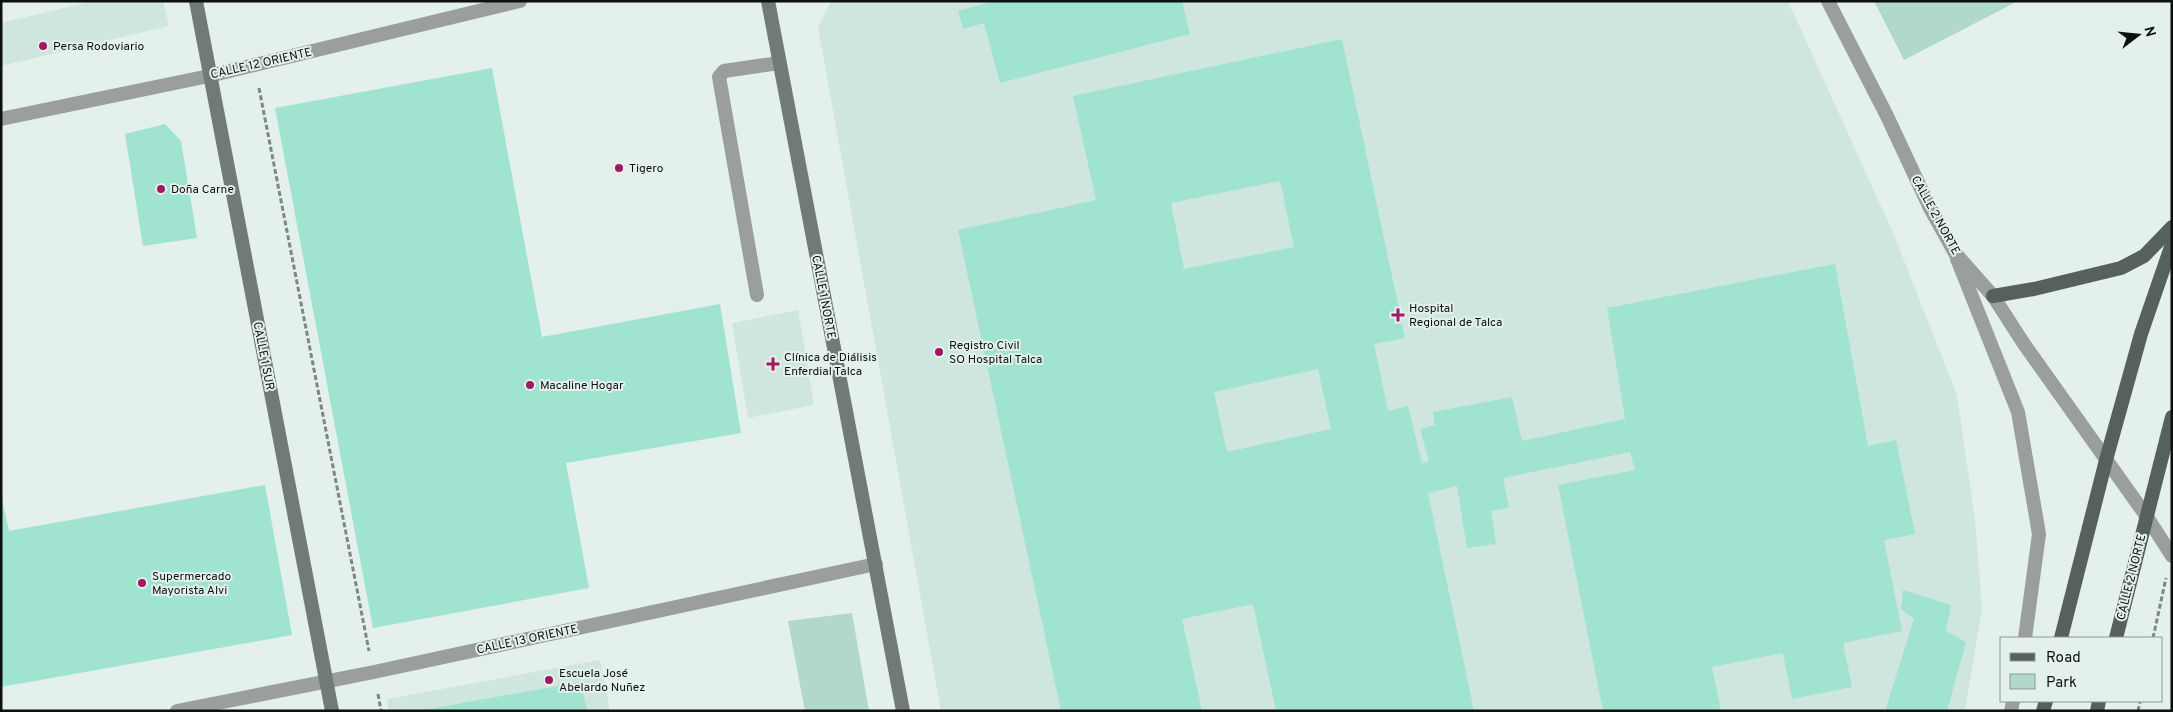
<svg xmlns="http://www.w3.org/2000/svg" width="2173" height="712" font-family="Overpass,sans-serif">
  <style>
    .built { fill: #cfe6df }
    .green { fill: #b0d8cc }
    .building { fill: #a0e3d0; fill-rule: evenodd }
    .lines { fill: none; stroke-linecap: round; stroke-linejoin: round }
    .path { stroke: #7e8784; stroke-width: 3; stroke-dasharray: 5 2.5; stroke-linecap: butt }
    .service { stroke: #9a9f9d; stroke-width: 14 }
    .minor { stroke: #9a9f9d; stroke-width: 14 }
    .tertiary { stroke: #9a9f9d; stroke-width: 14 }
    .secondary { stroke: #727a77; stroke-width: 14 }
    .primary { stroke: #56605d; stroke-width: 14 }
    .poi-dot { fill: #a21963; stroke: #e3f0ec; stroke-width: 2 }
    .labels { text-anchor: middle; stroke-width: 4; stroke-linejoin: round; paint-order: stroke }
    .poi-label { font-size: 12px; fill: #0c110f; stroke: #e3f0ec; text-anchor: start }
    .street-label { font-size: 12px; fill: #0c110f; stroke: #e3f0ec }
  </style>
  <rect width="100%" height="100%" fill="#e3f0ec"/>
  <g class="built">
    <polygon points="93,1 163,1 169,26 1,66 1,23"/>
    <polygon points="831,1 1788,1 1894,235 1957,395 1975,520 1982,609 1965,711 941,711 818,27"/>
    <polygon points="798,310 814,405 748,418 732,323"/>
    <polygon points="600,660 610,711 389,711 387,699"/>
  </g>
  <g class="green">
    <polygon points="1874,1 2018,1 1904,60"/>
    <polygon points="852,613 869,711 805,711 788,621"/>
  </g>
  <g class="building">
    <polygon points="994,1 1182,1 1190,34 1000,83 984,23 963,29 958,11"/>
    <path d="M 1342,39 L 1405,338 L 1374,344 L 1388,411 L 1408,406 L 1422,464 L 1429,461 L 1420,429 L 1435,425 L 1433,412 L 1512,397 L 1522,441 L 1625,419 L 1607,308 L 1835,264 L 1868,446 L 1896,440 L 1915,534 L 1884,540 L 1902,631 L 1843,643 L 1852,687 L 1792,699 L 1783,653 L 1712,667 L 1721,711 L 1603,711 L 1558,485 L 1635,470 L 1630,452 L 1503,478 L 1509,508 L 1491,511 L 1496,544 L 1467,548 L 1457,486 L 1428,493 L 1474,711 L 1276,711 L 1253,604 L 1182,619 L 1202,711 L 1061,711 L 958,230 L 1096,200 L 1073,96 ZM 1280,181 L 1294,247 L 1184,269 L 1171,203 ZM 1318,369 L 1331,429 L 1227,452 L 1214,392 Z"/>
    <polygon points="492,68 542,337 720,304 741,433 566,463 589,588 373,628 275,108"/>
    <polygon points="165,124 181,141 197,238 143,246 125,134"/>
    <polygon points="265,485 292,635 1,687 1,495 9,531"/>
    <polygon points="1903,590 1951,605 1946,631 1966,642 1947,711 1885,711 1914,619 1901,609"/>
    <polygon points="581,682 587,711 423,711 423,710"/>
  </g>
  <g class="lines">
    <g class="path">
      <polyline points="259,88 369,651"/>
      <polyline points="2153,638 2166,578"/>
      <polyline points="378,694 381,711"/>
      <polyline points="2138,711 2140,701"/>
    </g>
    <polyline class="service" points="757,295 719,77 724,71 779,63"/>
    <polyline class="minor" points="177,711 374,672 876,564"/>
    <g class="tertiary">
      <polyline points="1828,1 1887,116 1930,208 1955,253 1993,296 2024,344 2147,517 2172,556"/>
      <polyline points="1,119 209,76 520,1"/>
      <polyline points="1957,259 2018,412 2039,534 2025,638"/>
      <polyline points="2011,711 2013,701"/>
    </g>
    <g class="secondary">
      <polyline points="196,1 332,711"/>
      <polyline points="768,1 903,711"/>
    </g>
    <g class="primary">
      <polyline points="1993,296 2034,289 2121,268 2144,256 2172,227"/>
      <polyline points="2061,638 2106,460 2141,334 2172,244"/>
      <polyline points="2116,638 2172,417"/>
      <polyline points="2043,711 2046,701"/>
      <polyline points="2097,711 2099,701"/>
    </g>
  </g>
  <g class="poi-dot">
    <circle cx="43" cy="46" r="5"/>
    <circle cx="619" cy="168" r="5"/>
    <circle cx="161" cy="189" r="5"/>
    <path d="M1395.5 307.5h5v5h5v5h-5v5h-5v-5h-5v-5h5z"/>
    <circle cx="939" cy="352" r="5"/>
    <path d="M770.5 356.5h5v5h5v5h-5v5h-5v-5h-5v-5h5z"/>
    <circle cx="530" cy="385" r="5"/>
    <circle cx="142" cy="583" r="5"/>
    <circle cx="549" cy="680" r="5"/>
  </g>
  <g class="labels">
    <g class="poi-label">
      <text x="53" y="50">Persa Rodoviario</text>
      <text x="629" y="172">Tigero</text>
      <text x="171" y="193">Doña Carne</text>
      <text x="1409" y="312">Hospital<tspan x="1409" dy="14">Regional de Talca</tspan></text>
      <text x="949" y="349">Registro Civil<tspan x="949" dy="14">SO Hospital Talca</tspan></text>
      <text x="784" y="361">Clínica de Diálisis<tspan x="784" dy="14">Enferdial Talca</tspan></text>
      <text x="540" y="389">Macaline Hogar</text>
      <text x="152" y="580">Supermercado<tspan x="152" dy="14">Mayorista Alvi</tspan></text>
      <text x="559" y="677">Escuela José<tspan x="559" dy="14">Abelardo Nuñez</tspan></text>
    </g>
    <g class="street-label">
      <text transform="translate(261 63) rotate(-13)" y="4">CALLE 12 ORIENTE</text>
      <text transform="translate(1936 215) rotate(61)" y="4">CALLE 2 NORTE</text>
      <text transform="translate(824 297) rotate(79)" y="4">CALLE 1 NORTE</text>
      <text transform="translate(264 356) rotate(79)" y="4">CALLE 1 SUR</text>
      <text transform="translate(2131 577) rotate(-76)" y="4">CALLE 2 NORTE</text>
      <text transform="translate(527 639) rotate(-12)" y="4">CALLE 13 ORIENTE</text>
    </g>
  </g>
  <rect width="2173" height="712" fill="none" stroke="#0c110f" stroke-width="5"/>
  <rect x="2000" y="637" width="162" height="65" fill="#e3f0ec" stroke="#8d9794"/>
  <rect x="2010" y="653" width="25" height="8" fill="#56605d" stroke="#8d9794"/>
  <text x="2046" y="662" font-size="15" fill="#0c110f">Road</text>
  <rect x="2010" y="674" width="25" height="15" fill="#b0d8cc" stroke="#8d9794"/>
  <text x="2046" y="687" font-size="15" fill="#0c110f">Park</text>
  <g transform="translate(2138 35) rotate(74)" stroke="#e3f0ec" stroke-width="4" paint-order="stroke">
  <path d="M0-4L9 19L0 12L-9 19Z" fill="#0c110f"/>
  <text y="-8" font-size="14" font-weight="bold" text-anchor="middle" fill="#0c110f">N</text>
  </g>
</svg>
